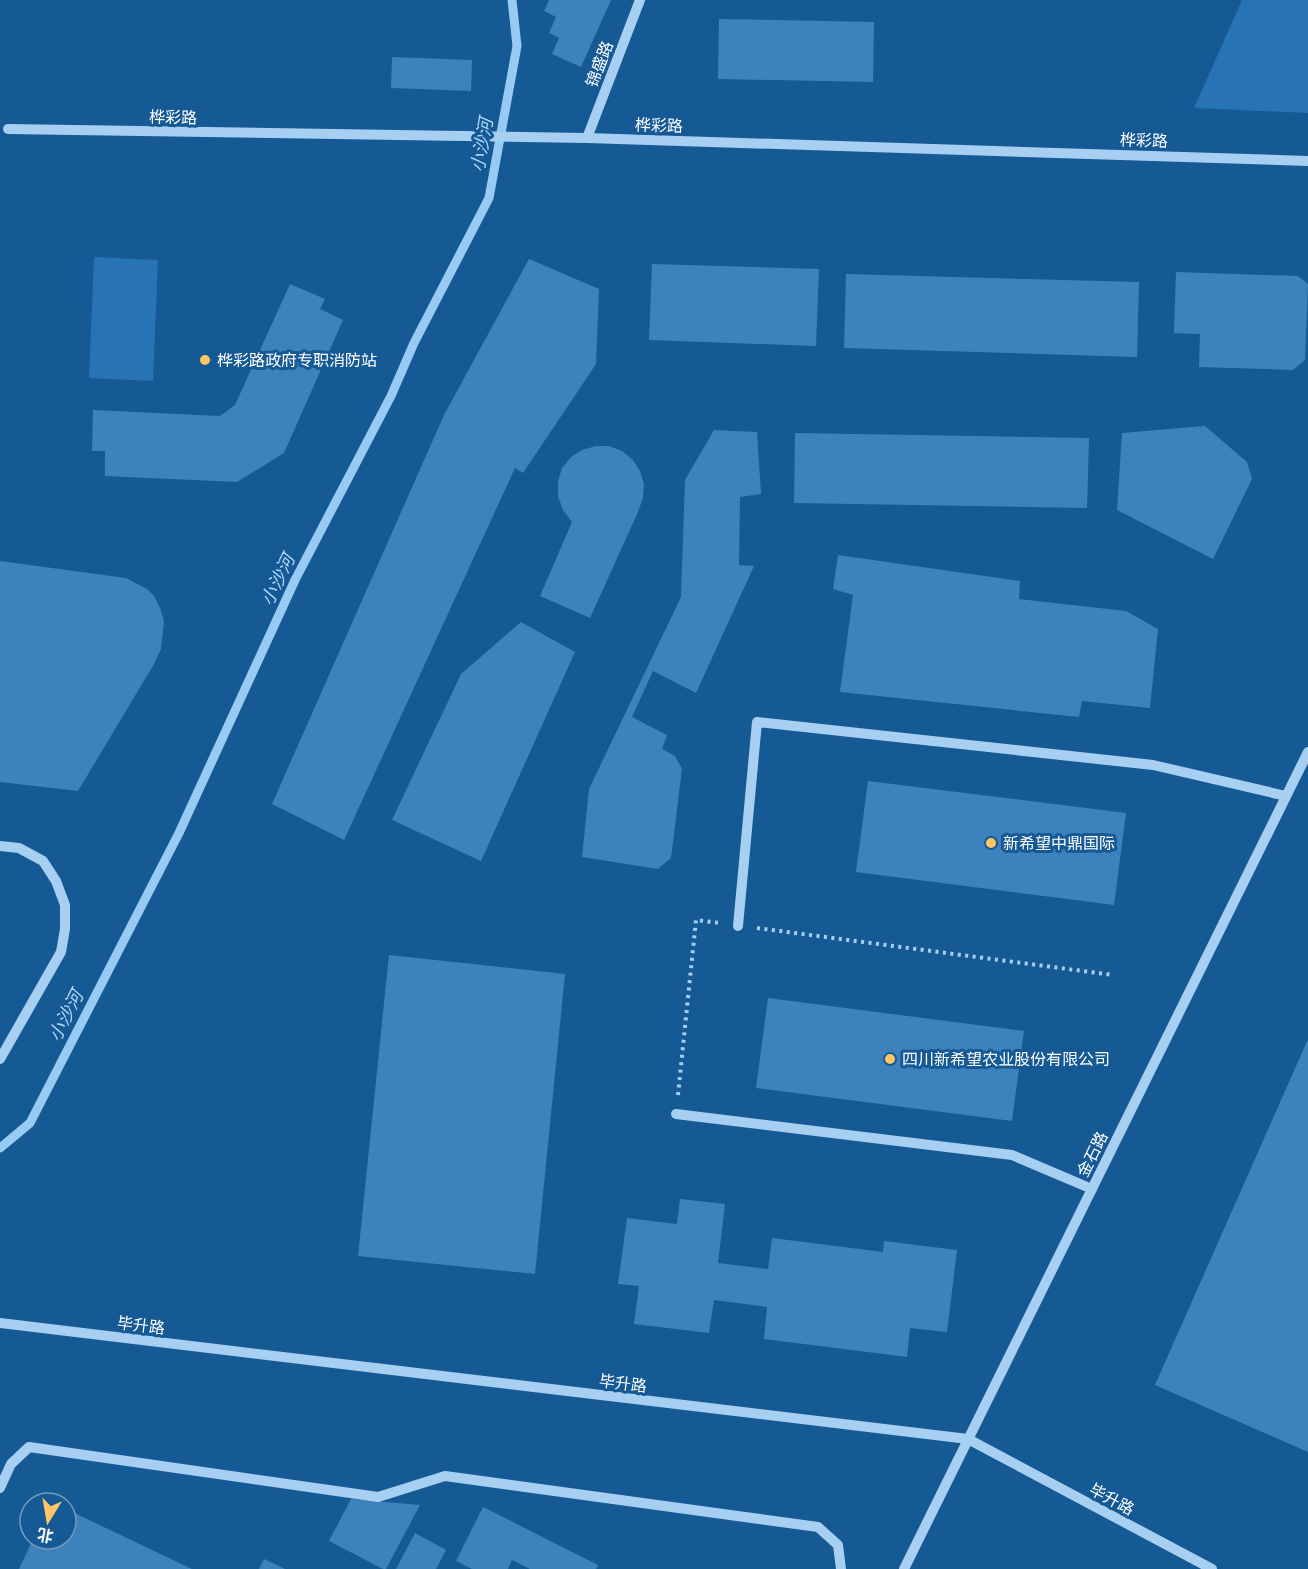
<svg xmlns="http://www.w3.org/2000/svg" width="1308" height="1569" font-family="Figtree,'Noto Sans SC',sans-serif">
  <style>
    .green { fill: #2873b4 }
    .lines { fill: none; stroke-linecap: round; stroke-linejoin: round }
    .stream { stroke: #98cbf4; stroke-width: 9 }
    .building { fill: #3e82bd }
    .path { stroke: #a6cff1; stroke-width: 4; stroke-dasharray: 3 4.5; stroke-linecap: butt }
    .minor { stroke: #a6cff1; stroke-width: 10 }
    .poi-dot { fill: #ffc566; stroke: #155995; stroke-width: 2 }
    .labels { text-anchor: middle; stroke-width: 6; stroke-linejoin: round; paint-order: stroke }
    .street-label { font-size: 16px; fill: #fff; stroke: #155995 }
    .poi-label { font-size: 16px; fill: #fff; stroke: #155995; text-anchor: start }
    .water-label { font-size: 18px; font-style: italic; fill: #b2d8f8; stroke: #155995 }
  </style>
  <rect width="100%" height="100%" fill="#155995"/>
  <g class="green">
    <polygon points="1242,0 1308,0 1308,113 1194,108"/>
    <polygon points="94,257 158,260 153,381 89,378"/>
  </g>
  <g class="lines">
    <polyline class="stream" points="0,1148 30,1123 179,833 295,580 391,396 414,343 489,198 517,46 512,0"/>
  </g>
  <g class="building">
    <polygon points="549,0 611,0 581,67 552,54 559,38 549,33 556,17 544,11"/>
    <polygon points="719,19 874,22 873,82 718,79"/>
    <polygon points="392,57 472,60 471,91 391,88"/>
    <polygon points="529,259 599,289 596,364 523,473 515,468 344,840 272,804 444,415"/>
    <polygon points="652,264 819,269 816,346 649,340"/>
    <polygon points="1176,272 1298,276 1308,284 1305,360 1293,370 1199,367 1200,334 1174,333"/>
    <polygon points="846,274 1139,282 1137,357 844,348"/>
    <polygon points="290,284 325,299 320,309 343,320 284,453 237,482 105,476 105,451 92,451 93,410 220,416 235,405"/>
    <polygon points="1205,426 1247,462 1252,479 1213,559 1117,510 1122,433"/>
    <polygon points="714,430 757,432 761,494 740,497 739,565 754,566 696,693 653,671 632,717 667,735 662,749 675,756 682,769 671,858 658,869 582,857 589,789 681,597 685,480"/>
    <polygon points="795,433 1089,438 1087,508 794,503"/>
    <polygon points="596,446 609,446 622,451 633,460 640,471 644,484 643,498 638,512 590,618 540,596 572,522 563,510 558,496 558,481 562,468 571,457 582,450"/>
    <polygon points="838,555 1020,581 1019,599 1126,611 1158,629 1150,708 1082,701 1079,717 840,692 853,595 833,589"/>
    <polygon points="0,561 126,578 147,589 154,596 160,608 164,621 161,649 154,664 78,791 0,782"/>
    <polygon points="521,622 575,652 481,861 392,820 461,674"/>
    <polygon points="868,781 1126,813 1114,905 856,872"/>
    <polygon points="389,955 565,974 535,1274 358,1256"/>
    <polygon points="768,998 1024,1031 1012,1121 756,1088"/>
    <polygon points="1308,1039 1308,1452 1155,1385"/>
    <polygon points="680,1199 725,1204 718,1263 768,1269 772,1238 883,1252 884,1241 957,1250 947,1332 910,1328 907,1357 764,1339 767,1307 714,1300 709,1333 634,1324 639,1286 618,1284 627,1218 677,1224"/>
    <polygon points="351,1499 420,1505 386,1569 383,1569 329,1541"/>
    <polygon points="483,1507 598,1565 596,1569 530,1569 512,1560 508,1569 472,1569 456,1561"/>
    <polygon points="66,1509 192,1569 19,1569 33,1539 66,1539"/>
    <polygon points="415,1533 446,1550 436,1569 396,1569"/>
    <polygon points="264,1559 285,1569 259,1569"/>
  </g>
  <g class="lines">
    <g class="path">
      <polyline points="757,928 1113,975"/>
      <polyline points="678,1095 696,920 720,923"/>
    </g>
    <g class="minor">
      <polyline points="8,129 587,138 1308,161"/>
      <polyline points="587,138 640,0"/>
      <polyline points="0,846 19,848 43,861 56,881 65,905 65,929 61,952 0,1059"/>
      <polyline points="738,926 757,722 1153,765 1286,796"/>
      <polyline points="676,1114 1012,1155 1092,1189"/>
      <polyline points="0,1323 968,1439 1212,1569"/>
      <polyline points="0,1488 11,1464 29,1447 378,1497 445,1476 818,1527 838,1545 841,1569"/>
      <polyline points="904,1569 1308,752"/>
    </g>
  </g>
  <g class="poi-dot">
    <circle cx="205" cy="360" r="6"/>
    <circle cx="991" cy="843" r="6"/>
    <circle cx="890" cy="1059" r="6"/>
  </g>
  <g class="labels">
    <g class="street-label">
      <text transform="translate(599 64) rotate(-69)" y="6">锦盛路</text>
      <text transform="translate(173 117) rotate(1)" y="6">桦彩路</text>
      <text transform="translate(659 125) rotate(2)" y="6">桦彩路</text>
      <text transform="translate(1144 140) rotate(2)" y="6">桦彩路</text>
      <text transform="translate(1092 1154) rotate(-64)" y="6">金石路</text>
      <text transform="translate(141 1325) rotate(7)" y="6">毕升路</text>
      <text transform="translate(623 1383) rotate(7)" y="6">毕升路</text>
      <text transform="translate(1112 1499) rotate(28)" y="6">毕升路</text>
    </g>
    <g class="poi-label">
      <text x="217" y="366">桦彩路政府专职消防站</text>
      <text x="1003" y="849">新希望中鼎国际</text>
      <text x="902" y="1065">四川新希望农业股份有限公司</text>
    </g>
    <g class="water-label">
      <text transform="translate(482 145) rotate(-80)" y="6">小沙河</text>
      <text transform="translate(278 580) rotate(-64)" y="6">小沙河</text>
      <text transform="translate(66 1016) rotate(-63)" y="6">小沙河</text>
    </g>
  </g>
  <g transform="translate(48 1521) rotate(191)"><circle r="28" fill="#155995" stroke="#739bbf" stroke-width="1.5"/>
  <path d="M0-4.5L10 22L0 15L-10 22Z" fill="#ffc566"/>
  <text y="-9" font-size="16" font-weight="bold" text-anchor="middle" fill="#ffffff">北</text>
  </g>
</svg>
